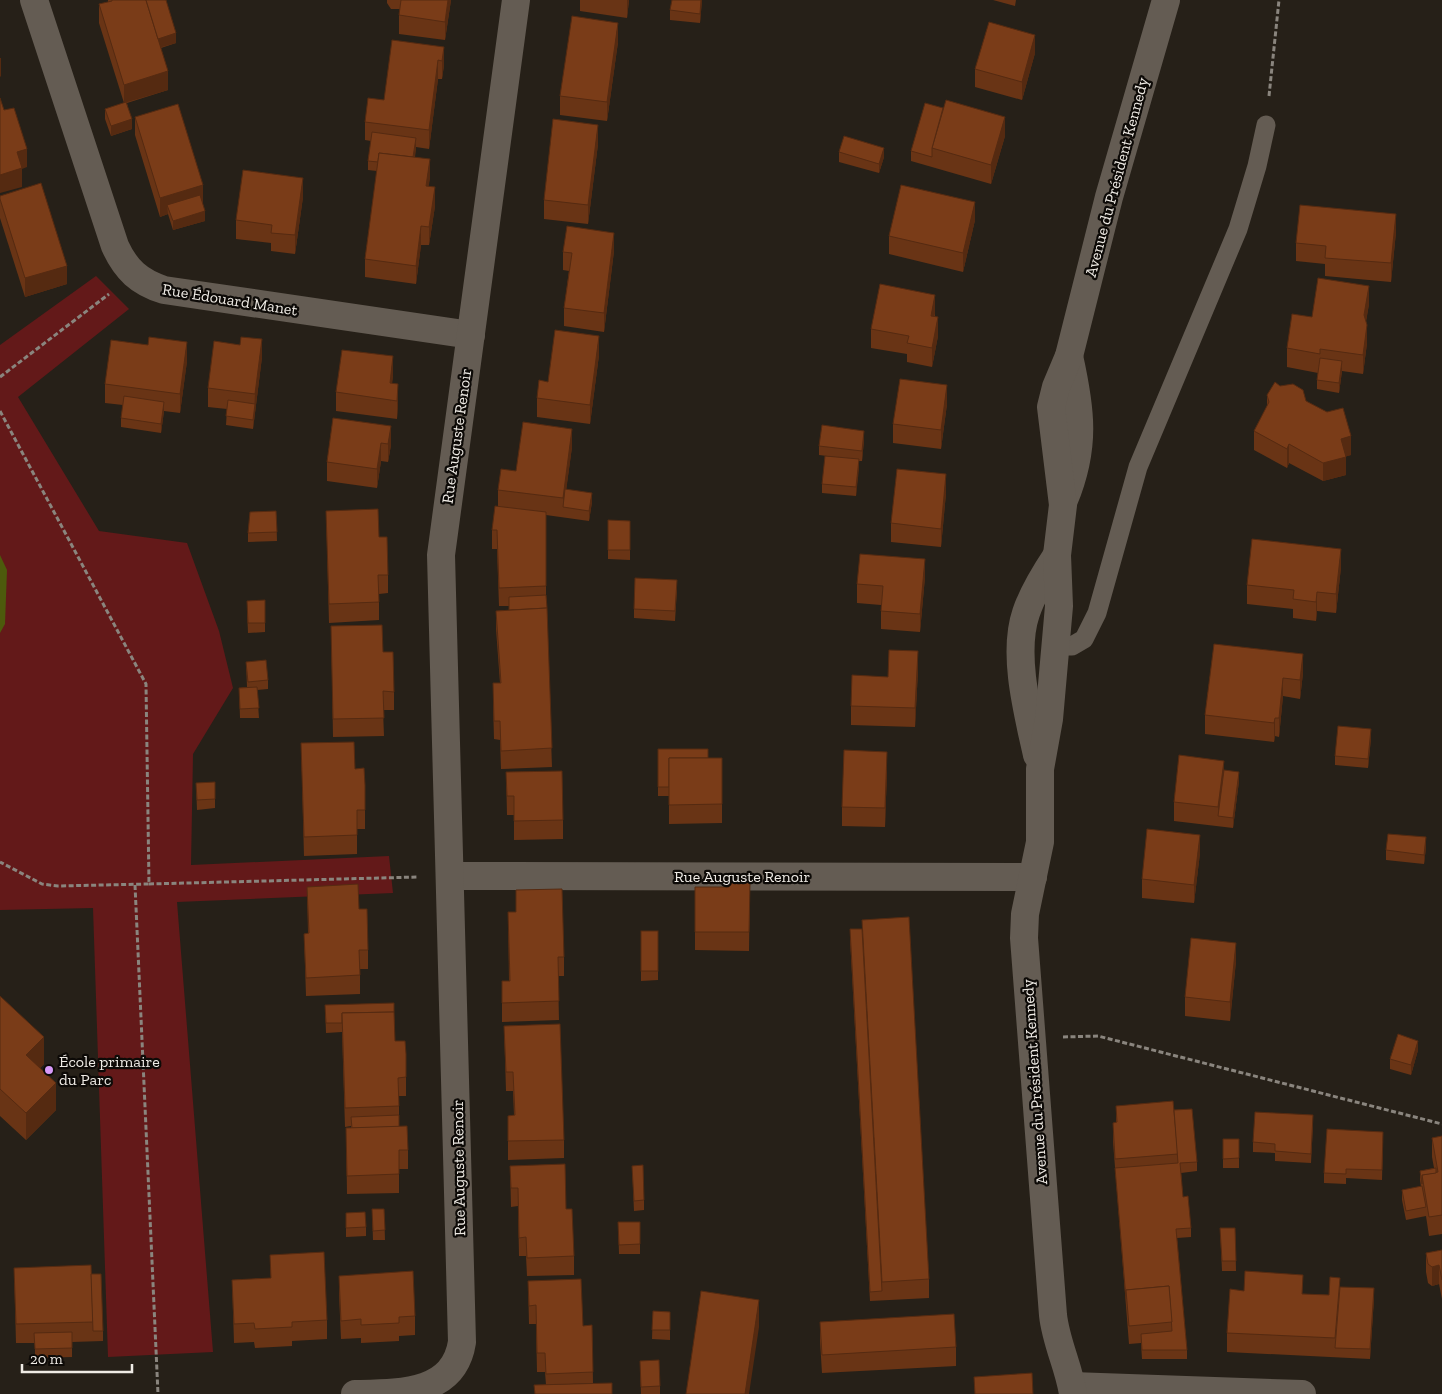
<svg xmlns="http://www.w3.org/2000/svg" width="1442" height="1394" font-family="'Zilla Slab',serif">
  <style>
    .green { fill: #631919 }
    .water { fill: #4d5a0c }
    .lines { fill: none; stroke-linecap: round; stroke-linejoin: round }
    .path { stroke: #8a857e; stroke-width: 3; stroke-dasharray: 5 2.5; stroke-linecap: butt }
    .lane { stroke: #645c53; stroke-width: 19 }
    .street { stroke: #645c53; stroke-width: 28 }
    .wall { fill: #693415 }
    .shaded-wall { fill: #552a11 }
    .building { fill: #7a3c18; stroke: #552a11 }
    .poi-dot { fill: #d89af8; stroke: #0d0a07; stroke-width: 2 }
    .labels { text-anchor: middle; stroke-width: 4.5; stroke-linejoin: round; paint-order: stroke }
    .street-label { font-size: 16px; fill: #efebe5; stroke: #0d0a07 }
    .poi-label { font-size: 16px; fill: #efebe5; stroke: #0d0a07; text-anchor: start }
  </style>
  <rect width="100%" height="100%" fill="#262018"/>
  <polygon class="green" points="96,276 129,309 18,397 99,531 187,543 219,631 233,688 193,754 191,865 389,856 393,893 177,902 213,1352 108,1357 93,908 0,910 0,345"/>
  <polygon class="water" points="0,555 7,570 5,624 0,633"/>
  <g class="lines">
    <g class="path">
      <polyline points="1269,96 1279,0"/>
      <polyline points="0,377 109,294"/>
      <polyline points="0,411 146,684 149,884 58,886 42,884 0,862"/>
      <polyline points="149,884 418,877"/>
      <polyline points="135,885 158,1394"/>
      <polyline points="1063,1037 1098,1036 1442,1124"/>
    </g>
    <polyline class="lane" points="1056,646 1072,646 1084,639 1097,613 1138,467 1238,229 1257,166 1266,125"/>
    <g class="street">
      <path d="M 34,0 L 115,246 C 126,270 139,282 164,290 L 471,335"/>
      <path d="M 1064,500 C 1086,447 1081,410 1069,356"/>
      <path d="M 1037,755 C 1028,714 1012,654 1026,613 C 1033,592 1045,573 1057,555"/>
      <polyline points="450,876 1033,877"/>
      <polyline points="1072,1386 1302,1394"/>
      <path d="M 355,1394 C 401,1393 454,1394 462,1342 L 441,555 L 516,0"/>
      <path d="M 1073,1394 C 1069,1367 1056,1343 1053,1315 L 1024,938 L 1025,914 L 1040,842 L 1040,769 L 1049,719 L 1059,606 L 1057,555 L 1063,505 L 1051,407 L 1056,387 L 1069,356 L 1109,197 L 1166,0"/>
    </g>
  </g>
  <g class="wall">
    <polygon points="108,0 166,0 176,43 161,48 168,90 127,103 132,129 111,136 105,119 105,109 124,103 99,23 99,4 108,2"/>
    <polygon points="387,0 451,0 445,40 399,34 399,15 400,9 391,9 387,3"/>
    <polygon points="580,0 629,0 627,18 580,11"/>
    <polygon points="702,0 700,23 670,20 670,10"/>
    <polygon points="993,0 1016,0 1015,6"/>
    <polygon points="618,42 607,121 560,115 560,96"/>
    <polygon points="444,47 444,65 442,79 438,79 429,149 416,147 415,157 430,178 428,186 435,206 429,245 421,245 416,284 365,277 365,259 377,171 368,170 368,161 371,141 365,140 365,122 384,100"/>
    <polygon points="1035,53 1022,100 975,87 975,69"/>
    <polygon points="943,108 1005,136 991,184 911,161 911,151"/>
    <polygon points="135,117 203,204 202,204 205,221 173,230 168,214 160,217 135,135"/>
    <polygon points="598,144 588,224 544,219 544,200"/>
    <polygon points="839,152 884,157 879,173 839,162"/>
    <polygon points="0,196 67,284 25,297 0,218"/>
    <polygon points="303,197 295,254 271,251 271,243 236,239 236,220"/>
    <polygon points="975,220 963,272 889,254 889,236"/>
    <polygon points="1396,232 1391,282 1325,276 1325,264 1296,261 1296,243"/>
    <polygon points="614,251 604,332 564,326 564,308 569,271 563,270 563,252"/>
    <polygon points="1369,304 1366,321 1367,343 1363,374 1342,371 1339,393 1317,389 1317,380 1318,373 1287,367 1287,348 1312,317"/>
    <polygon points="935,313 935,316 938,336 932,367 907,362 907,354 871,348 871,329"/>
    <polygon points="599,355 590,424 537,417 537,398 548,382"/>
    <polygon points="262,357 253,429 226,425 227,409 208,407 208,388"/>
    <polygon points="187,361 180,413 164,411 161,433 121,427 121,418 123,405 105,403 105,384"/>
    <polygon points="393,375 392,383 398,403 397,419 336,411 336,392"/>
    <polygon points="1280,386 1306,401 1351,455 1346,456 1346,475 1323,481 1289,463 1287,468 1254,450 1254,431 1267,406 1267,395"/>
    <polygon points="947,404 941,449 893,443 893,424"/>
    <polygon points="333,418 391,445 388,462 381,461 377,488 327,481 327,462"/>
    <polygon points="864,440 862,461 859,461 856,496 822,493 822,484 835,457 819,455 819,446"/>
    <polygon points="572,447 566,490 592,502 589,521 546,515 546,595 552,767 501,769 500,740 494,739 493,702 493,683 500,683 496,629 496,611 509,610 509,606 499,606 497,549 492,549 492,530 498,506 498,490 516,471"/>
    <polygon points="946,493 941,547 891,542 891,523"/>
    <polygon points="276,511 277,541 248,542 248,533"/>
    <polygon points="326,511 379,537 388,575 388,593 379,594 379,620 329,623"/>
    <polygon points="608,520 630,521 630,560 608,559"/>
    <polygon points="1341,567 1336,613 1317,611 1316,621 1293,618 1293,609 1247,604 1247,585"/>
    <polygon points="925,577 920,632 881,629 881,605 857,603 857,584"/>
    <polygon points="677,589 675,621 634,618 634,609"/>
    <polygon points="265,600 265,632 248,633 247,610"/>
    <polygon points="331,626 383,652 394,692 394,710 383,710 384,736 333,737"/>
    <polygon points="1214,644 1303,673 1300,699 1283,696 1279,737 1275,736 1274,742 1205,734 1205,715"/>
    <polygon points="246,662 268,680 268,689 257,690 259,718 240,718 239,688 247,687"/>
    <polygon points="918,670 915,727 851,725 851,706 888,677"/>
    <polygon points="1371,738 1368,768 1335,765 1335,756"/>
    <polygon points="301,743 355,769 365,810 365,829 357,829 357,854 304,856"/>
    <polygon points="658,749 708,758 722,758 722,823 669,824 669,776 669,796 658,796"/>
    <polygon points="887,770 885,827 842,826 842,807"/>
    <polygon points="1224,770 1239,781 1233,828 1174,821 1174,802"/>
    <polygon points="506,772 563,820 563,839 514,840 514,815 507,815"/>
    <polygon points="196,783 215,799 215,808 197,810"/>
    <polygon points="1426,847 1424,864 1386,860 1386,850"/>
    <polygon points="1200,853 1194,903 1142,898 1142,879"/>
    <polygon points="750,882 749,951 695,950 695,887 729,887"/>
    <polygon points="307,887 359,909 368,950 368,969 360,969 360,994 306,996 304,934 308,933"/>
    <polygon points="516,890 564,957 564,976 558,976 559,1020 502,1022 502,981 509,981 508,912 516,912"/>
    <polygon points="862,920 929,1279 929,1298 870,1301 850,939 850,929 862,929"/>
    <polygon points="641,931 658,931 658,980 641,981"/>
    <polygon points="1236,961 1230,1021 1185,1016 1185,997"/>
    <polygon points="0,996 44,1064 40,1068 56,1110 26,1140 0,1116"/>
    <polygon points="325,1005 395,1041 406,1054 406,1096 399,1096 399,1127 408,1150 408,1169 399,1169 399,1193 347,1194 346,1128 351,1128 351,1126 345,1127 342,1032 326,1033"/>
    <polygon points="504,1026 564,1140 564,1158 508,1160 508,1116 514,1115 513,1091 506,1091"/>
    <polygon points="1418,1050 1411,1075 1390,1069 1390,1059"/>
    <polygon points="1116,1106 1174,1110 1197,1162 1197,1171 1181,1173 1183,1197 1191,1228 1191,1237 1177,1238 1187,1350 1187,1359 1142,1359 1141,1343 1129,1344 1113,1142 1113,1123 1116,1123"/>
    <polygon points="1313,1124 1311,1163 1275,1161 1275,1153 1253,1152 1253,1142"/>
    <polygon points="1442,1136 1442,1234 1429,1236 1426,1216 1406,1220 1402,1200 1402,1190 1421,1187 1420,1180 1420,1171 1434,1168 1432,1157 1432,1138"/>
    <rect x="1223" y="1139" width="16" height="29"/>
    <polygon points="1383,1141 1382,1180 1346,1178 1346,1184 1324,1183 1324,1173"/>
    <polygon points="510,1166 566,1209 574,1256 574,1275 527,1276 526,1256 519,1256 518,1206 511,1207"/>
    <polygon points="632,1166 644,1200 644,1210 634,1211"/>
    <polygon points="372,1209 384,1209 385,1240 373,1240"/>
    <polygon points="346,1213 366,1227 366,1236 346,1237"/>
    <polygon points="618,1222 640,1244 640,1254 619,1254"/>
    <polygon points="1220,1228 1235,1228 1236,1271 1222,1271"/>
    <polygon points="1442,1250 1442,1299 1439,1284 1432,1286 1428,1283 1426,1272 1426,1253"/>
    <polygon points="270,1255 327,1320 327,1339 292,1341 292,1346 255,1348 254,1342 234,1343 232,1280 271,1278"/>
    <polygon points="14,1268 91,1274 103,1331 103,1341 72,1342 72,1357 35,1358 35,1343 16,1343"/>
    <polygon points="339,1276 415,1316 415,1335 399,1336 399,1341 361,1343 361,1338 341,1339 339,1294"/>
    <polygon points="528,1281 583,1326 592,1325 593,1383 546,1385 545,1372 537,1372 536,1324 529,1324"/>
    <polygon points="1340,1287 1374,1298 1370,1359 1227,1352 1227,1333 1244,1291 1329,1295"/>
    <polygon points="653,1311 670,1312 670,1340 652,1339"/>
    <polygon points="820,1322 956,1347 956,1366 822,1373 820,1341"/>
    <polygon points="640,1361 660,1386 660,1394 641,1394"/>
  </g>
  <g class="shaded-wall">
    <polygon points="448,0 451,0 445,40 445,22"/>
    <polygon points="627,0 629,0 627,18"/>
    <polygon points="701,0 702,0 700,23 700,14"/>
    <polygon points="618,23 618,42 607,121 607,102"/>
    <polygon points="176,33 176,43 155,49 155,40"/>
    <polygon points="1035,35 1035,53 1022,100 1022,82"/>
    <polygon points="444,47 444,65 442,79 442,61"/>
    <polygon points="0,58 1,58 1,76 0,77"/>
    <polygon points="438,60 438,79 429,149 429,130"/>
    <polygon points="168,71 168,90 124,103 124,85"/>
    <polygon points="1005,117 1005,136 991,184 991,165"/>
    <polygon points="132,119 132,129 111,136 111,126"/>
    <polygon points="598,125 598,144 588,224 588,205"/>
    <polygon points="416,138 416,147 412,176 412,167"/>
    <polygon points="884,148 884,157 879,173 879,164"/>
    <polygon points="27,149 27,167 22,169 22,187 0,193 0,175 17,152"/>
    <polygon points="430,159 430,178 426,205 426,186"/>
    <polygon points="303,178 303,197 295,254 295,235"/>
    <polygon points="203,185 203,204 170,213 167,205 168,214 160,217 160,198"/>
    <polygon points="435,187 435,206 429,245 429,227"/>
    <polygon points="975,202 975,220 963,272 963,253"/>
    <polygon points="205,211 205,221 173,230 173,221"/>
    <polygon points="1396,214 1396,232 1391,282 1391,263"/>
    <polygon points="421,226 421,245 416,284 416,266"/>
    <polygon points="614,233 614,251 604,332 604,313"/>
    <polygon points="67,266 67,284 25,297 25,278"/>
    <polygon points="1369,286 1369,304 1364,334 1364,315"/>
    <polygon points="935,295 935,313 931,334 931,316"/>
    <polygon points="938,317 938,336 932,367 932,348"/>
    <polygon points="1367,325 1367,343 1363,374 1363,355"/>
    <polygon points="599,336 599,355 590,424 590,405"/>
    <polygon points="262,339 262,357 253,429 255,394"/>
    <polygon points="187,342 187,361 180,413 180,394"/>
    <polygon points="393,356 393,375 390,402 390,383"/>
    <polygon points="1342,361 1342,371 1339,393 1339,383"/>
    <polygon points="398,384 398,403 397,419 397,401"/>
    <polygon points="947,385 947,404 941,449 941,430"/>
    <polygon points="164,402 164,411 161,433 161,424"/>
    <polygon points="391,426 391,445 388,462 388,444"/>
    <polygon points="572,429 572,447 564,507 563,507 563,498"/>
    <polygon points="864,431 864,440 862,461 862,451"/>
    <polygon points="1351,436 1351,455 1341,458 1341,439"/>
    <polygon points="381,443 381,461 377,488 377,469"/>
    <polygon points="1289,444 1289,463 1287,468 1287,449"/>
    <polygon points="1346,457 1346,475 1323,481 1323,463"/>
    <polygon points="859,459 859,469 856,496 856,487"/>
    <polygon points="946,474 946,493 941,547 941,529"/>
    <polygon points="592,493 592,502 589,521 589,511"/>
    <polygon points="1341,549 1341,567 1336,613 1336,594"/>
    <polygon points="925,559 925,577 920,632 920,614"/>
    <polygon points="1317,592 1317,611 1316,621 1316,602"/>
    <polygon points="918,651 918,670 915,727 915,708"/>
    <polygon points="1303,654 1303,673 1300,699 1300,680"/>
    <polygon points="1283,678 1283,696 1279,737 1279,718"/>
    <polygon points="1275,718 1275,736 1274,742 1274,723"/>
    <polygon points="1371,729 1371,738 1368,768 1368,759"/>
    <polygon points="887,752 887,770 885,827 885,808"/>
    <polygon points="1224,761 1224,780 1218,816 1218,826 1218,807"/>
    <polygon points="1239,772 1239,781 1233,828 1233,818"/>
    <polygon points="1200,835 1200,853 1194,903 1194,885"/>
    <polygon points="1426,837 1426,847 1424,864 1424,855"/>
    <polygon points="1236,943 1236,961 1230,1021 1230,1002"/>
    <polygon points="44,1037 44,1064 26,1083 26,1055"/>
    <polygon points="1418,1041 1418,1050 1411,1075 1411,1065"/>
    <polygon points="56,1083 56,1110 26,1140 26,1113"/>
    <polygon points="1439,1265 1439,1284 1432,1286 1432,1267"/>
    <polygon points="1374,1288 1374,1298 1370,1359 1370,1349"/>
    <polygon points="759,1300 759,1327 749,1394 745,1394"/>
  </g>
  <g class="building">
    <polygon points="112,0 146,0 168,71 124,85 99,4 112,1"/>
    <polygon points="146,0 166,0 176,33 158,39"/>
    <polygon points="401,0 448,0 445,22 399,15"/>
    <polygon points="672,0 701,0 700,14 670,10"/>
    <polygon points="572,16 618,23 607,102 560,96"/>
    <polygon points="989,22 1035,35 1022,82 975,69"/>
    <polygon points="392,40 444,47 442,61 438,60 429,130 365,122 368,98 384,100"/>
    <polygon points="0,98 4,110 14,108 27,149 17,152 22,168 0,175"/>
    <polygon points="946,100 1005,117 991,165 932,148"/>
    <polygon points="126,102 132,119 111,126 105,109"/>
    <polygon points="925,103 943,108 932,148 932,157 911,151"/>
    <polygon points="178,104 203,185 160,198 135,117"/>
    <polygon points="553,119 598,125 588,205 544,200"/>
    <polygon points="372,132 416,138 413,157 379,153 378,162 368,161"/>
    <polygon points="844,136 884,148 879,164 839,152"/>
    <polygon points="379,153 430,159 426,186 435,187 429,227 421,226 416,266 365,259"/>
    <polygon points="243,170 303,178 295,235 271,233 272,225 236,220"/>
    <polygon points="41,183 67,266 25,278 0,199 0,196"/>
    <polygon points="901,185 975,202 963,253 889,236"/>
    <polygon points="200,195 205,211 173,221 167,205"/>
    <polygon points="1300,205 1396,214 1391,263 1325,258 1326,246 1296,243"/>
    <polygon points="567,226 614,233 604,313 564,308 572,253 563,252"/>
    <polygon points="1318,278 1369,286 1364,315 1367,325 1363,355 1320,349 1320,354 1287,348 1292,314 1312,317"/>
    <polygon points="880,284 935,295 931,316 938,317 932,348 907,343 909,336 871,329"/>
    <polygon points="555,330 599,336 590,405 537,398 539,380 548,382"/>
    <polygon points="149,337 187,342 180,394 105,384 111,340 148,345"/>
    <polygon points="241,337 262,339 255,394 208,388 214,341 240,345"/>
    <polygon points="342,350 393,356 390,383 398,384 397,401 336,392"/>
    <polygon points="1320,358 1342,361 1339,383 1317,380"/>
    <polygon points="900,379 947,385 941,430 893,424"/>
    <polygon points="1275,382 1280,386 1293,384 1303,390 1306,401 1327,412 1343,408 1351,436 1341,439 1346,457 1323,463 1289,444 1287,449 1254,431 1269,402 1267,395"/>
    <polygon points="124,396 164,402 161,424 121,418"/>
    <polygon points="228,400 255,404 253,420 226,416"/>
    <polygon points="333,418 391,426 388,444 381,443 377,469 327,462"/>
    <polygon points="523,422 572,429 563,498 498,490 501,469 516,471"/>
    <polygon points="822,425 864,431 862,451 819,446"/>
    <polygon points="825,456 859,459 856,487 822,484"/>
    <polygon points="897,469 946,474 941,529 891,523"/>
    <polygon points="565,489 592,493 589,511 563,507"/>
    <polygon points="495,506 546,512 546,586 499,588 497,530 492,530"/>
    <polygon points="378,509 379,537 387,537 388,575 378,575 379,602 329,604 326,511"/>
    <polygon points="276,511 277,532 248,533 250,512"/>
    <polygon points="608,520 630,521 630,550 608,550"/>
    <polygon points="1252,539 1341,549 1336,594 1317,592 1316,602 1293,599 1294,590 1247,585"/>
    <polygon points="860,554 925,559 920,614 881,611 883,586 857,584"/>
    <polygon points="635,578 677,580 675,611 634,609"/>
    <polygon points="546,595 547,608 509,610 509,597"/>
    <polygon points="265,600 265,623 248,623 247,601"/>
    <polygon points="547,608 552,748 501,751 500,721 494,721 493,683 501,683 496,611"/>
    <polygon points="382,625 383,652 393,652 394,692 383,691 384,718 333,719 331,626"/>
    <polygon points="1214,644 1303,654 1300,680 1283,678 1279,718 1275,718 1274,723 1205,715"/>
    <polygon points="889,650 918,651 915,708 851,706 852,675 888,677"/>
    <polygon points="266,660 268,680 248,682 246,662"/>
    <polygon points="257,687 259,708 240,709 239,688"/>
    <polygon points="1338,726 1371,729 1368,759 1335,756"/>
    <polygon points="354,742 355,769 364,768 365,785 365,810 357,810 357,835 304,837 301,743"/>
    <polygon points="658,749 708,749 708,758 669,758 669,787 658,787"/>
    <polygon points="844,750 887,752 885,808 842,807"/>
    <polygon points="1179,755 1224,761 1218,807 1174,802"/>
    <polygon points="669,758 722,758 722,804 669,805"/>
    <polygon points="1224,770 1239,772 1233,818 1218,816"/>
    <polygon points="562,771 563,820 514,821 514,796 507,796 506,772"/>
    <polygon points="215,782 215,799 197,800 196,783"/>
    <polygon points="1147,829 1200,835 1194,885 1142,879"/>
    <polygon points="1388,834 1426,837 1424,855 1386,850"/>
    <polygon points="729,882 750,882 749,932 695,932 695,887 729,887"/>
    <polygon points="358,884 359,909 367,909 368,950 359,950 360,975 306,978 304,934 309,933 307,887"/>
    <polygon points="562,889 564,957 558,957 559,1001 502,1003 502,981 510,981 508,912 516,912 516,890"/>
    <polygon points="909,917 929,1279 882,1282 862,920"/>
    <polygon points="850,929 862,929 882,1291 870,1292"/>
    <rect x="641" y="931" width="17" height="40"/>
    <polygon points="1191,938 1236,943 1230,1002 1185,997"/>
    <polygon points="0,996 44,1037 26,1055 56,1083 26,1113 0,1089"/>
    <polygon points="394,1003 394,1012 342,1013 342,1023 326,1023 325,1005"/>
    <polygon points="394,1012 395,1041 405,1041 406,1054 406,1077 398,1078 399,1106 345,1108 342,1013"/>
    <polygon points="560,1024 564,1140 508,1141 508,1116 515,1115 513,1072 506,1072 504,1026"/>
    <polygon points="1398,1034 1418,1041 1411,1065 1390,1059"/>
    <polygon points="1173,1101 1178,1154 1115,1159 1113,1123 1117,1122 1116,1106"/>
    <polygon points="1192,1109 1197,1162 1180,1163 1183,1197 1188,1196 1191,1228 1176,1229 1187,1350 1142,1350 1141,1334 1172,1331 1169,1286 1126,1290 1126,1299 1115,1168 1178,1163 1174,1110"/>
    <polygon points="1255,1112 1313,1115 1311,1154 1275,1151 1275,1144 1253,1142"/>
    <polygon points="399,1115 399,1127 352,1128 351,1117"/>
    <polygon points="407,1126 408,1150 399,1150 399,1174 347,1176 346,1128"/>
    <polygon points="1327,1129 1383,1132 1382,1170 1346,1169 1346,1174 1324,1173"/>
    <polygon points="1442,1136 1442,1215 1429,1217 1422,1175 1438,1172 1432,1138"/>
    <polygon points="1223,1139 1239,1139 1239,1158 1223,1159"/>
    <polygon points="565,1164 566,1209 572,1209 574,1256 527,1258 526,1237 519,1238 518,1188 511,1188 510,1166"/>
    <polygon points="643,1165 644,1200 634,1201 632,1166"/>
    <polygon points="1436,1168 1436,1173 1422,1175 1422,1184 1420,1171"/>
    <polygon points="1422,1186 1426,1207 1406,1211 1402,1190"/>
    <polygon points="372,1209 384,1209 385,1230 373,1231"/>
    <polygon points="365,1212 366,1227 346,1228 346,1213"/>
    <polygon points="618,1222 640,1222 640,1244 619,1245"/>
    <polygon points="1220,1228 1235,1228 1236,1261 1222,1261"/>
    <polygon points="1442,1250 1442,1280 1439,1265 1432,1267 1428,1264 1426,1253"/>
    <polygon points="324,1252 327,1320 292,1322 292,1327 255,1329 254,1323 234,1324 232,1280 271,1278 270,1255"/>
    <polygon points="91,1265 93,1322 16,1324 14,1268"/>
    <polygon points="413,1271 415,1316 399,1317 399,1323 361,1325 361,1319 341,1321 339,1276"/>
    <polygon points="1245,1271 1303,1275 1302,1294 1329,1295 1330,1277 1340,1278 1335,1338 1227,1333 1230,1289 1244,1291"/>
    <polygon points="91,1274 101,1274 103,1331 93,1331"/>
    <polygon points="581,1279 583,1326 592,1325 593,1372 546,1374 545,1353 537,1353 536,1305 529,1306 528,1281"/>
    <polygon points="1169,1286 1172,1322 1129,1326 1126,1290"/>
    <polygon points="1340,1287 1374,1288 1370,1349 1335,1348"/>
    <polygon points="701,1291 759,1300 745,1394 686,1394"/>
    <polygon points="653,1311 670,1312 670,1330 652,1330"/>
    <polygon points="954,1314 956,1347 822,1355 820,1322"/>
    <polygon points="72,1332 72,1348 35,1349 34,1333"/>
    <polygon points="659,1360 660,1386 641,1387 640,1361"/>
    <polygon points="1032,1373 1033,1394 975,1394 974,1377"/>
    <polygon points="612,1383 612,1394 535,1394 534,1385"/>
  </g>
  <circle class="poi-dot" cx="49" cy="1070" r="5"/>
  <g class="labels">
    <g class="street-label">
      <text transform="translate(1116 177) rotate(-75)" y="6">Avenue du Président Kennedy</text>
      <text transform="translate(230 299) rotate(9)" y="6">Rue Édouard Manet</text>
      <text transform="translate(456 436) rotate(-82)" y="6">Rue Auguste Renoir</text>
      <text x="742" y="882">Rue Auguste Renoir</text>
      <text transform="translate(1034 1082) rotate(-94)" y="6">Avenue du Président Kennedy</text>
      <text transform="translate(458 1168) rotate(-91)" y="6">Rue Auguste Renoir</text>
    </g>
    <g class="poi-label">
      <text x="59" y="1067">École primaire<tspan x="59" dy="18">du Parc</tspan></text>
    </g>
  </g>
  <path d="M22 1364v8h110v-8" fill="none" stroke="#efebe5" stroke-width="2.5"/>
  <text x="30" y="1364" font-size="15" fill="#efebe5" stroke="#0d0a07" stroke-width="4" paint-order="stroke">20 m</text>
</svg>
